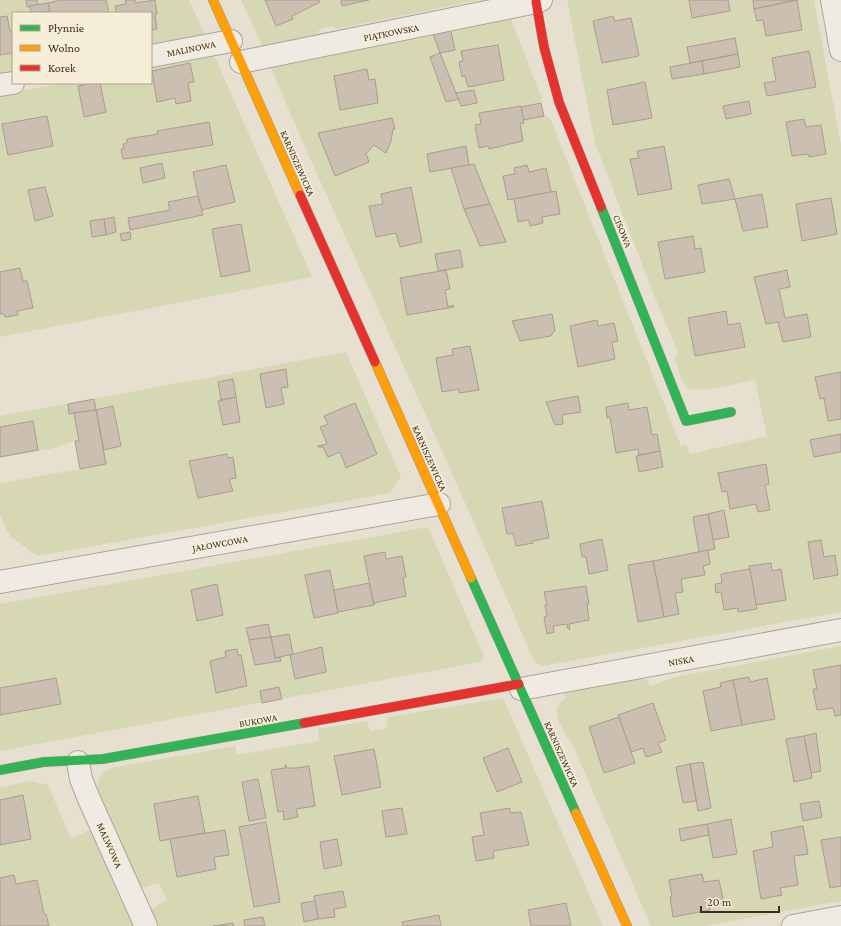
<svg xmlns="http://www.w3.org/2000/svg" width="841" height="926" font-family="'Crimson Pro',serif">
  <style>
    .green { fill: #d6d7b3 }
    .building { fill: #cbbfb2; stroke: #a89c90 }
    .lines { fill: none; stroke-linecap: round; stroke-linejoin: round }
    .street-casing { stroke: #ada599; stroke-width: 24 }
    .fast-casing { stroke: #9c958a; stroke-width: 10 }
    .slow-casing { stroke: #9c958a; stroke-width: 10 }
    .jam-casing { stroke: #9c958a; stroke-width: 10 }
    .street { stroke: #efebe3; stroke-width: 22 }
    .fast { stroke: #30b455; stroke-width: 9 }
    .slow { stroke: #ff9f0a; stroke-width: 9 }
    .jam { stroke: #e5322d; stroke-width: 9 }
    .labels { text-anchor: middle; stroke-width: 3.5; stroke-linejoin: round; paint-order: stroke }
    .street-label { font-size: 10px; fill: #3d2e20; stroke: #f7eed8 }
  </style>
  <rect width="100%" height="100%" fill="#e7e0d1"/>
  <g class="green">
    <polygon points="0,0 189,0 205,36 151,46 151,13 13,13 13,74 0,77"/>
    <polygon points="241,0 479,0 336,29 332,26 320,29 317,34 262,45"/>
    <path d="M 567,0 L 814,0 L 841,145 L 841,612 L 542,666 L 534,661 L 463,498 L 300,136 L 271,68 L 274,65 L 432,31 L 433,34 L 511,19 L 542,99 L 541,103 L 544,116 L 550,118 L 681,446 L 686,444 L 690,454 L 767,436 L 755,380 C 740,382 699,395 687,387 C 680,381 678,366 675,358 L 678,353 L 654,295 L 595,143 Z"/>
    <polygon points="214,55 312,277 0,337 0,95 64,83 151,83 151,67"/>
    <polygon points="346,352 401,477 390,493 37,556 10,536 0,516 0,483 80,469 75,441 50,449 0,457 0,416"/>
    <polygon points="428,527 484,656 480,662 0,751 0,604"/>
    <path d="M 841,646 L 841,901 L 705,926 L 651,926 L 570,739 L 568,739 C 561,725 548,709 565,699 L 564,692 L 643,677 L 647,681 L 650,686 L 675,677 Z"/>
    <path d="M 503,698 L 603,926 L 158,926 L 151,909 L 167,900 L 159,883 L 141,888 L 99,795 C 96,782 98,773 111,768 L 235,746 L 237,755 L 319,741 L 318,729 L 367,721 L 370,731 L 387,728 L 387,717 Z"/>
    <polygon points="31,781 48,785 71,839 91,829 133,926 0,926 0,787"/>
  </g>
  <g class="building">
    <polygon points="26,0 37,0 38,5 27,7"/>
    <polygon points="61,0 106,0 109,13 50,13 48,3"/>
    <polygon points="125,0 135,0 135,3 155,0 157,14 155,14 157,29 151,30 151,13 116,13 115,6 126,4"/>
    <polygon points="265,0 319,0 320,2 292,16 293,19 276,26"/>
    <polygon points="341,0 369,0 342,6"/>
    <polygon points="689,0 728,0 730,11 692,18"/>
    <polygon points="753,0 797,0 754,9"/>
    <polygon points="797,0 802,30 766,36 763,20 757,21 754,9"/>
    <polygon points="48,3 50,11 31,13 30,6"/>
    <polygon points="7,16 10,31 13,30 12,57 12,53 0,55 0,17"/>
    <polygon points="613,16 615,21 631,18 639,56 602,63 593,21"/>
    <polygon points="451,31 455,50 440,53 433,34"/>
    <polygon points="735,38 738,54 690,63 687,47"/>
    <polygon points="498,45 504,80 468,87 465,76 462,77 459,62 463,61 461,51"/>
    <polygon points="809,51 816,87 767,96 764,83 776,81 772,58"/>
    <polygon points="440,53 456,93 459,99 446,102 430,57"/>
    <polygon points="738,54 740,67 704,74 702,61"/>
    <polygon points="702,61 704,74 672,79 670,67"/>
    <polygon points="190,63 194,82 188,83 191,101 176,104 175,98 157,102 152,71"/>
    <polygon points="367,69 369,80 375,79 378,103 340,110 334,76"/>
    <polygon points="645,82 652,118 613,125 607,90"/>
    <polygon points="91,83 100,83 106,112 84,117 78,86"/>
    <polygon points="474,90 477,103 461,106 456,93"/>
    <polygon points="749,101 751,114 726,119 723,106"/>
    <polygon points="541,103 544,116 523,120 521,107"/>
    <polygon points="521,106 524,123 520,124 523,141 489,149 488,146 479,148 475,125 481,124 479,113"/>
    <polygon points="47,116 53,146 8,155 2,124"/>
    <polygon points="392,118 395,129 393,129 391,141 386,153 374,145 366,154 369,162 335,176 318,133"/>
    <polygon points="804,119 806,127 821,125 826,154 809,157 808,154 792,156 786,122"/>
    <polygon points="209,122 213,145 139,157 123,159 121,149 124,149 123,144 127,143 127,139 158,134 157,131"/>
    <polygon points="466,146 469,165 430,172 427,154"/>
    <polygon points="664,146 672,189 638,195 630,159 639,158 637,151"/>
    <polygon points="162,163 165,178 143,183 140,168"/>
    <polygon points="474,164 490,204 464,209 451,168"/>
    <polygon points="226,165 235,202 201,210 193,172"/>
    <polygon points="527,165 529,172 546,168 551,192 508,200 503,176 515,174 514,168"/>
    <polygon points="729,179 735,199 702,204 698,185"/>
    <polygon points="45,187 53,216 35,221 28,190"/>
    <polygon points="411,187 422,242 400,247 396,233 376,237 369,206 383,204 381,194"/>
    <polygon points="556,191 560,214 542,217 543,223 530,226 529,220 518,222 514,199"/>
    <polygon points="762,194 768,227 743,231 735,199"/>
    <polygon points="198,196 203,215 130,230 128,218 170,210 168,202"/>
    <polygon points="831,198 837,234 802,241 796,204"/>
    <polygon points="490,204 506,242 480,246 464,209"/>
    <polygon points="114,217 116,232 106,235 104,219"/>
    <polygon points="104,219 106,235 92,237 90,221"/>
    <polygon points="241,224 250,271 221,277 212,229"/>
    <polygon points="130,232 131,239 122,241 120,234"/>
    <polygon points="693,236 695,249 701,248 705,272 665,279 658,242"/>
    <polygon points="460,250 463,267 438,271 435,254"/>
    <polygon points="20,268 23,281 27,281 33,308 17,311 18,315 5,317 4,314 0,314 0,272"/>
    <polygon points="446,270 450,289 445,290 448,307 453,305 454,307 407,315 400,278"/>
    <polygon points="787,270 790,287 779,289 785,318 807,314 811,337 783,342 778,322 766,324 754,277"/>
    <polygon points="726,311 728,325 740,323 745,347 695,356 688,318"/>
    <polygon points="552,314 555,330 551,336 520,341 512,321"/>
    <polygon points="597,320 598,326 614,323 618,341 612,342 615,359 578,367 570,326"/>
    <polygon points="470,346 479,390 459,393 459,389 442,392 436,358 453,355 452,349"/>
    <polygon points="286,369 288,387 281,388 284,404 266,408 260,374"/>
    <polygon points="841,372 841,419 828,421 824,398 820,399 815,377"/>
    <polygon points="233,379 236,397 221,400 218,382"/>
    <polygon points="578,396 581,412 562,415 563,424 555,425 546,402"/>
    <polygon points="236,397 240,422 223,425 218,401"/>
    <polygon points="94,399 96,410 69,414 68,404"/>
    <polygon points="355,403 377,454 346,468 340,452 328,457 323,447 318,447 318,446 327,444 320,427 328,424 324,416"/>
    <polygon points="628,403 629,410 647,407 652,435 657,434 660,451 639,455 638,449 616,453 610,417 607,418 606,407"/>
    <polygon points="113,406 121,446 104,450 96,410"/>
    <polygon points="96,410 106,464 80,469 75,441 79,441 74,413"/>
    <polygon points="33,421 38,450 0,457 0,427"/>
    <polygon points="841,434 841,452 814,457 810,440"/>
    <polygon points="660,451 663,467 639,472 636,456"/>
    <polygon points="227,454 228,458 233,457 236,478 229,479 233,491 198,498 189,461"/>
    <polygon points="766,464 769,484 765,485 770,510 758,512 756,504 730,509 727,491 722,492 718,473"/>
    <polygon points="542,501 549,538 532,541 533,543 516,546 513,533 507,534 502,508"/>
    <polygon points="724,510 729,537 713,540 708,514"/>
    <polygon points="708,514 715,549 699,552 693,517"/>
    <polygon points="602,539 608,570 589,574 586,557 582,557 580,544"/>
    <polygon points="821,540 824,557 835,555 838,575 814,579 808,542"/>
    <polygon points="708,550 710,564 703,566 705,575 681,579 683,592 675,593 679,614 664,617 653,561"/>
    <polygon points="385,552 386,559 402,556 406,577 403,578 406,596 374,603 374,605 364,556"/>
    <polygon points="653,561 664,617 638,622 628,565"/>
    <polygon points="771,563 772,571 781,569 786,600 756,605 749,566"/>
    <polygon points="750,569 757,609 738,612 738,608 724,610 721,592 716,593 715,584 722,583 721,574"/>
    <polygon points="330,570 338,613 314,618 305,575"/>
    <polygon points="369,583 374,605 338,612 334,590"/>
    <polygon points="217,584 223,615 197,621 191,590"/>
    <polygon points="586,586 589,604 587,604 589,620 569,624 570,629 568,629 567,624 553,626 554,632 547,634 544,617 547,616 545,605 547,605 544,592"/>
    <polygon points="268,624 271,637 249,640 246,628"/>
    <polygon points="289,634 293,654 275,658 271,637"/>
    <polygon points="271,637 275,658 280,657 281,661 255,665 249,640"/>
    <polygon points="322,647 326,672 295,679 290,655"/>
    <polygon points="237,649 238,655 241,655 247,686 216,693 210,661 226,657 225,651"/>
    <polygon points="841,665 841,715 835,716 833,708 817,710 813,689 817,689 813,670"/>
    <polygon points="749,677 750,682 767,678 775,719 742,725 733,680"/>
    <polygon points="56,678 61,704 0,715 0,688"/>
    <polygon points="733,680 742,725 711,731 703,691 721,687 720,683"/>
    <polygon points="279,687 282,699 262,703 260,691"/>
    <polygon points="653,703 666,740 658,743 662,752 646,757 643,748 631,752 618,715"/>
    <polygon points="619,717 635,763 604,773 589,727"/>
    <polygon points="816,733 821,771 811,773 804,736"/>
    <polygon points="804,736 812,778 794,782 786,739"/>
    <polygon points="508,748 522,782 497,792 483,758"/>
    <polygon points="374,749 381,787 342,795 334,756"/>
    <polygon points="703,762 711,808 698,811 690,764"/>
    <polygon points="690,764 696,801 683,803 676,767"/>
    <polygon points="285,765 286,765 287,768 297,768 309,766 315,806 296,809 298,817 284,820 283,811 278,812 271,770 285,768"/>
    <polygon points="258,779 266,818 249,821 242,782"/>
    <polygon points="23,795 31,839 0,845 0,800"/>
    <polygon points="198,796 205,833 160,841 154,804"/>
    <polygon points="819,801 822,817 803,821 800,804"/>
    <polygon points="402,808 407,834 386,837 382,811"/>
    <polygon points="510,808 510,813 521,812 529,845 493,851 494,858 476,861 472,837 484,835 480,813"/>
    <polygon points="731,819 737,854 713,858 707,824"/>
    <polygon points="266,822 280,902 254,907 239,827"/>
    <polygon points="707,824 709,835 681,841 679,829"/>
    <polygon points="803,826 808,854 794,856 798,885 780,888 782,895 761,899 753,851 773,847 771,832"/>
    <polygon points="225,830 229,855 214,857 216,869 177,877 170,839"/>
    <polygon points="841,837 841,886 830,888 821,840"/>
    <polygon points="337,839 342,865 324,869 320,842"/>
    <polygon points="702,874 704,882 719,880 724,903 709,906 710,910 673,917 670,897 672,897 669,880"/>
    <polygon points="14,875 16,884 37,880 44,914 46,914 49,926 0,926 0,878"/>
    <polygon points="343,891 346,907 334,909 335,917 318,919 314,896"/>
    <polygon points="315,901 318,919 304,922 301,903"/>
    <polygon points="566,903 571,926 531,926 528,910"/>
    <polygon points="439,915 441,926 403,926 402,922"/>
    <polygon points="263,917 265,926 245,926 244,920"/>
    <polygon points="233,923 234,926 213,926"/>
  </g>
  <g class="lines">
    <defs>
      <g id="street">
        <polyline points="832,0 841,50"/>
        <polyline points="151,56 231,41"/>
        <polyline points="241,62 536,2 541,0"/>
        <polyline points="0,85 13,83"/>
        <polyline points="0,582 439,504"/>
        <polyline points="521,689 841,630"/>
        <polyline points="78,762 81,779 89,799 146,926"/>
        <polyline points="793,926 841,917"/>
      </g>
      <g id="fast">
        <polyline points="601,207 686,421 731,412"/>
        <polyline points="471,578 576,813"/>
        <polyline points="0,770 44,762 103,759 304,723"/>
      </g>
      <g id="slow">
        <polyline points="213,0 300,195"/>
        <polyline points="375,362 471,578"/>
        <polyline points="576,813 627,926"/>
      </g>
      <g id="jam">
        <polyline points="536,2 544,47 559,102 601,207"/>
        <polyline points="300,195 375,362"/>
        <polyline points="304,723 519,684"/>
      </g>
    </defs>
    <use href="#street" class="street-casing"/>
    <use href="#fast" class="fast-casing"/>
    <use href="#slow" class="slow-casing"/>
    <use href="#jam" class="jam-casing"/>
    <use href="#street" class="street"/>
    <use href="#fast" class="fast"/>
    <use href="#slow" class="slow"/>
    <use href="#jam" class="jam"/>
  </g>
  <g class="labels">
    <g class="street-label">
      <text transform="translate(391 32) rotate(-11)" y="4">PIĄTKOWSKA</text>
      <text transform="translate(191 48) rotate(-11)" y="4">MALINOWA</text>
      <text transform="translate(298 163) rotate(66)" y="4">KARNISZEWICKA</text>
      <text transform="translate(623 231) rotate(68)" y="4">CISOWA</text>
      <text transform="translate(430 458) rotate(66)" y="4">KARNISZEWICKA</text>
      <text transform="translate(220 543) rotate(-10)" y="4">JAŁOWCOWA</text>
      <text transform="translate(681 660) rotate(-10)" y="4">NISKA</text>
      <text transform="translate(258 720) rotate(-10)" y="4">BUKOWA</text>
      <text transform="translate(562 754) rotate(66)" y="4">KARNISZEWICKA</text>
      <text transform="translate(110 845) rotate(66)" y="4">MALWOWA</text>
    </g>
  </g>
  <rect x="12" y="12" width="140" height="72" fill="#f7eed8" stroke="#ada18e"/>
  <rect x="20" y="25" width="20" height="6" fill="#30b455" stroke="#ada18e"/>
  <text x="48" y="32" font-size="12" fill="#3d2e20">Płynnie</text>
  <rect x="20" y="45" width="20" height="6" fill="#ff9f0a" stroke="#ada18e"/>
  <text x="48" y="52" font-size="12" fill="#3d2e20">Wolno</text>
  <rect x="20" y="65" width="20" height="6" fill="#e5322d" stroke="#ada18e"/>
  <text x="48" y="72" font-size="12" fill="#3d2e20">Korek</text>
  <path d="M701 906v6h78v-6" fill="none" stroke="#3d2e20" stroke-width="2"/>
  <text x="707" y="906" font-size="12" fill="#3d2e20" stroke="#f7eed8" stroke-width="3" paint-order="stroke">20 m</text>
</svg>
